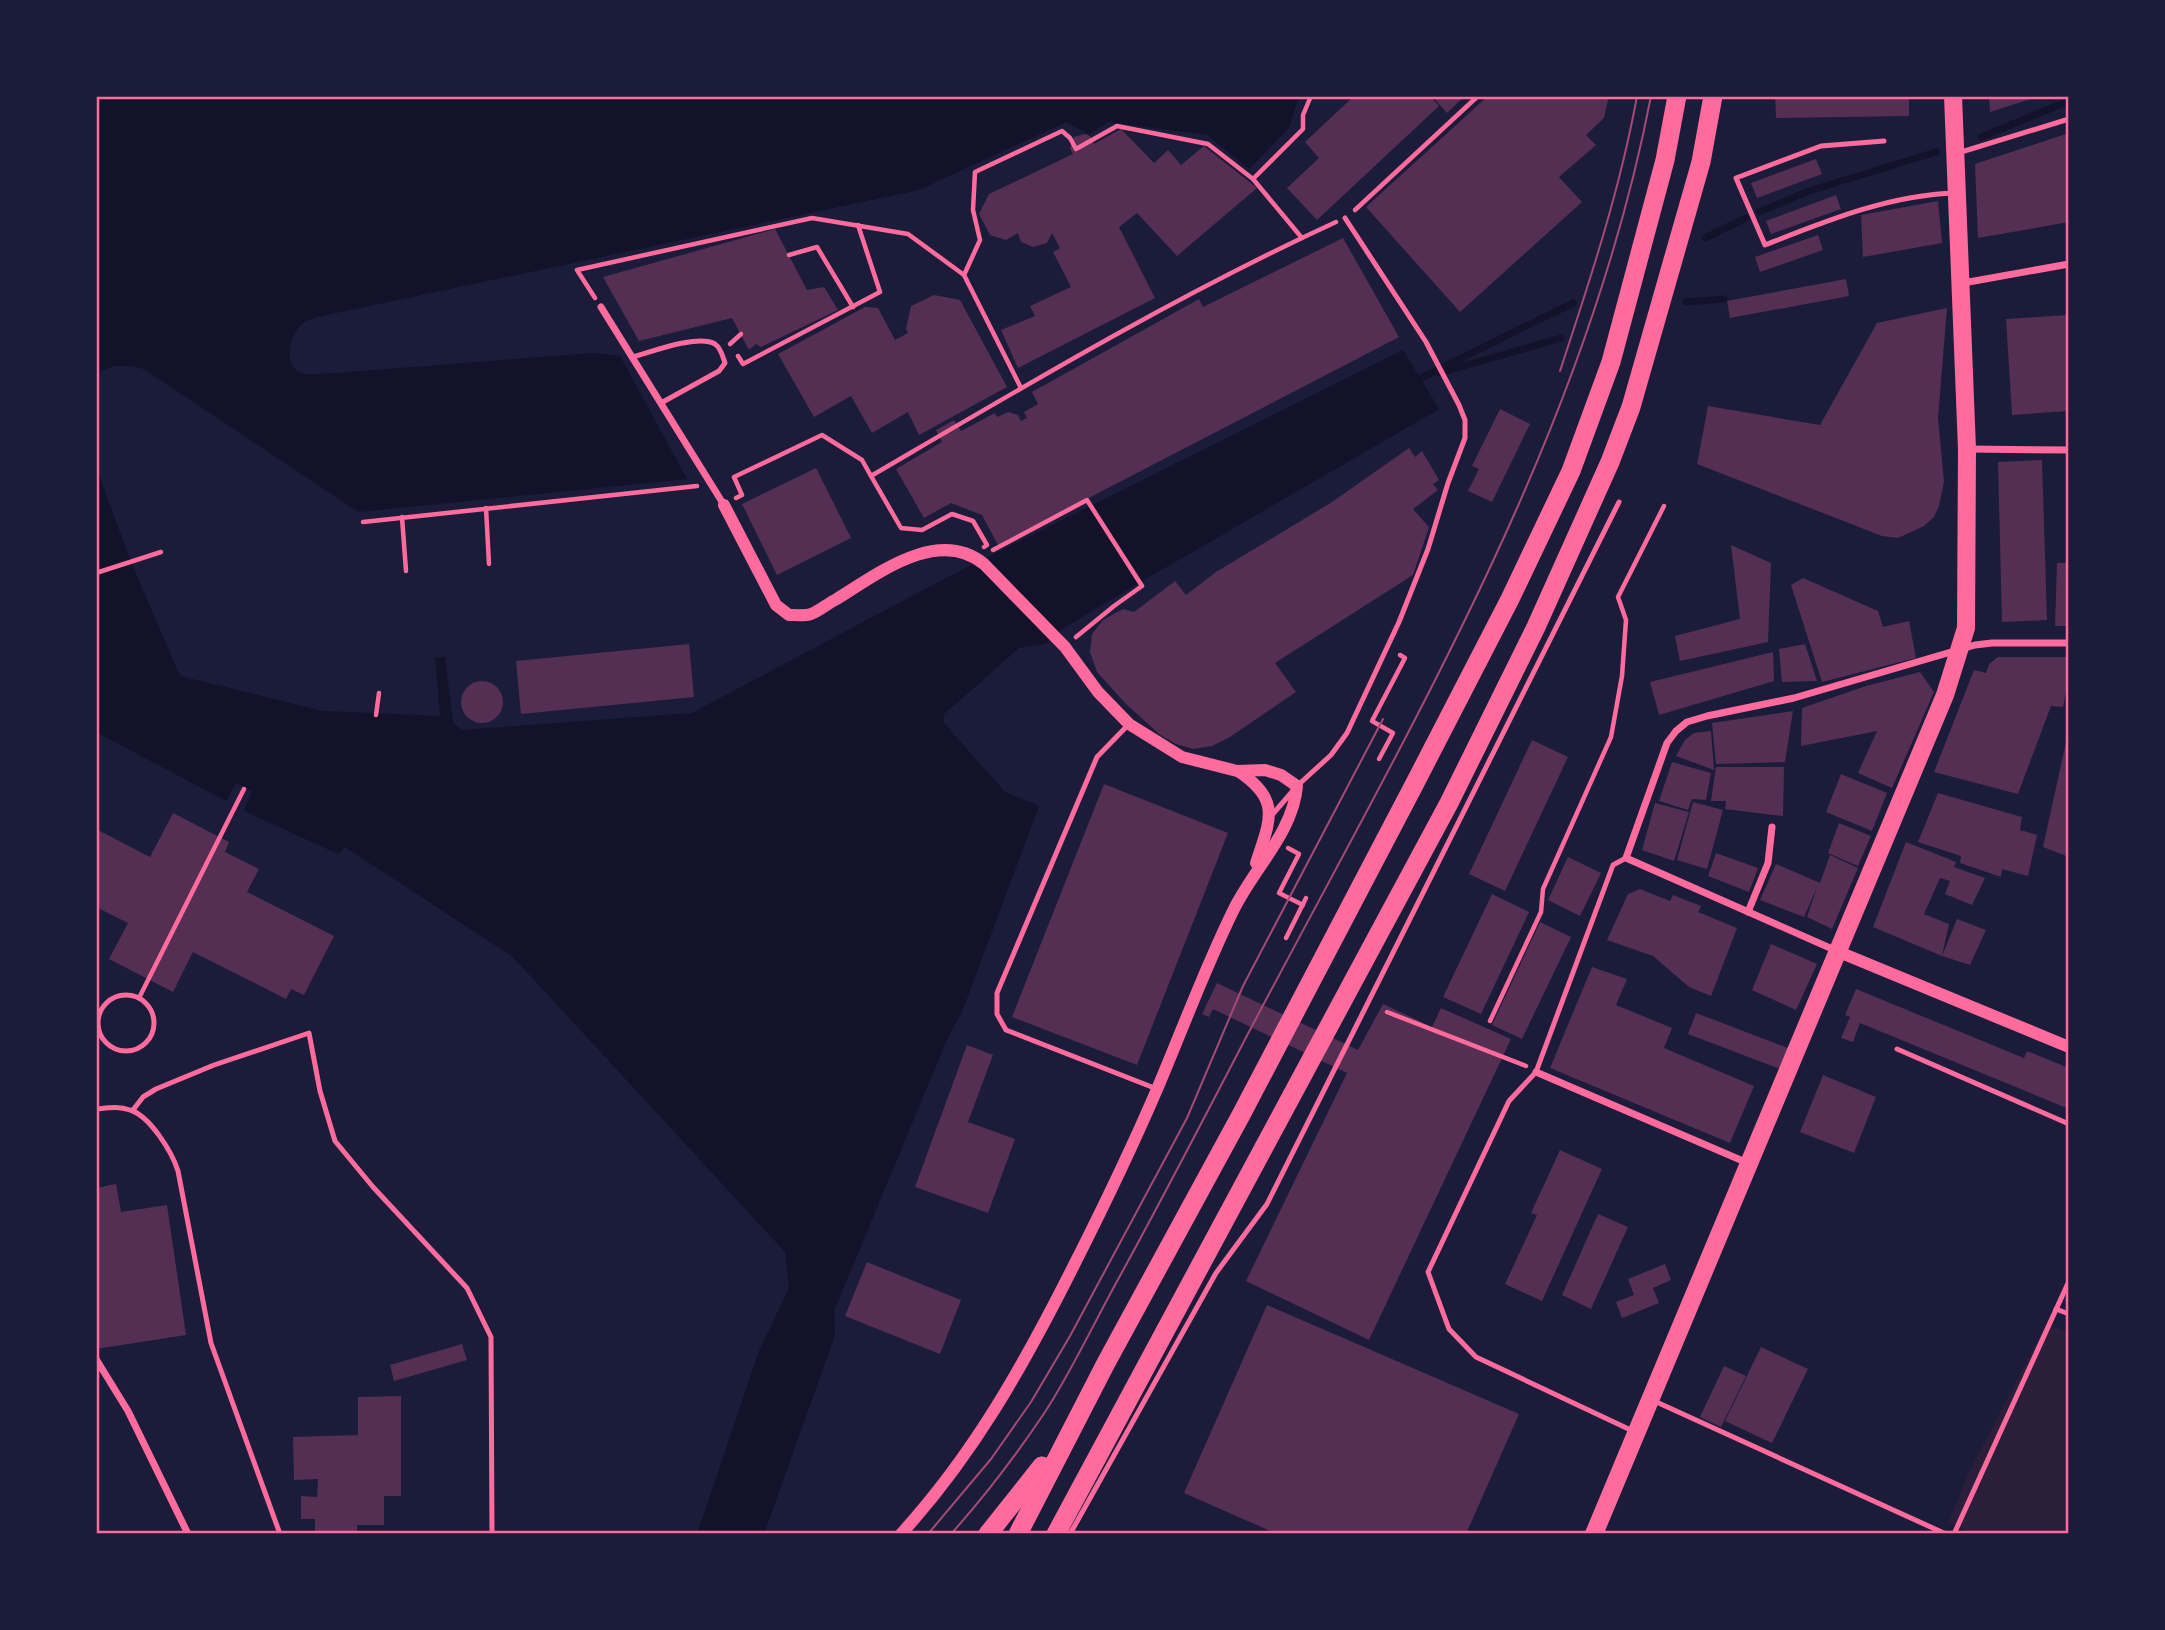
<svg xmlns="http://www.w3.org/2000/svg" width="2165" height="1630" font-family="'Asap Condensed',sans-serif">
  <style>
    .green { fill: #2a1e3b }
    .water { fill: #12122b }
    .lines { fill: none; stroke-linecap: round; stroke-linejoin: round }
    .stream { stroke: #12122b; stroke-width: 7 }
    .building { fill: #542f53 }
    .path { stroke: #ff6b9d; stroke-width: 4.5 }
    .service { stroke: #ff6b9d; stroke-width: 5 }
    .minor { stroke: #ff6b9d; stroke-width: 7 }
    .tertiary { stroke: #ff6b9d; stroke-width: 12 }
    .primary { stroke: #ff6b9d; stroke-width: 18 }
    .trunk { stroke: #ff6b9d; stroke-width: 19 }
    .tram { stroke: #a44b75; stroke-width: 2 }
    .neatline { fill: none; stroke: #ff6b9d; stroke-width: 2.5 }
  </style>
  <rect width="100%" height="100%" fill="#1b1b3a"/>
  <polygon class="green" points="2046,1324 2069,1333 2069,1534 1973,1534 1949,1522 1968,1474"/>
  <g class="water">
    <path d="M 96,96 L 1299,96 L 1289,128 L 1249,169 L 1207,135 L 1108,122 L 1089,134 L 1066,122 L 919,190 L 317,317 C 312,319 305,321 301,325 C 290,334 282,367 302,373 C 311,376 326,373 336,373 L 593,353 L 620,356 L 687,479 L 358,512 L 144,369 C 129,365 108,362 96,376 Z"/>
    <polygon points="1403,350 1439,409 1132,587 1064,628 1046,644 1019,648 944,714 944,723 1005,792 1039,806 962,1012 948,1037 834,1311 835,1335 764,1534 697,1534 759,1351 789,1288 785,1252 513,957 345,847 338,854 244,811 252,791 236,783 226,801 96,732 96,467 131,562 180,676 323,711 440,716 435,658 445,657 453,722 462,730 692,713 944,579"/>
  </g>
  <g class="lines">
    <g class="stream">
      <polyline points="1981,137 2069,101"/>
      <polyline points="1759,212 1809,191 1936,152"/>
      <polyline points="1705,238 1746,218"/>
      <polyline points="1686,302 1724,299"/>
      <polyline points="1439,373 1561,338"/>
      <polyline points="1421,378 1573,303"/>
    </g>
  </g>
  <g class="building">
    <polygon points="1354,96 1430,96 1439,106 1317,220 1287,188 1319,158 1305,142"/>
    <polygon points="1432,96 1465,96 1447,113"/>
    <polygon points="1488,96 1609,96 1604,118 1586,135 1596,145 1559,177 1582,202 1460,312 1366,207"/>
    <polygon points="1775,96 1909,96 1909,116 1776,118"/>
    <polygon points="1989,96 2036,96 2037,97 1990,112"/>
    <polygon points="1121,129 1154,163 1168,150 1181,165 1204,146 1257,188 1177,256 1137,213 1119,227 1155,298 1018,368 1001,330 1035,316 1030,306 1071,287 1053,252 1060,248 1052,233 1047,243 1033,247 1021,242 1018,233 1006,240 990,235 979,214 989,194 1073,154 1070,148 1074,137 1085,134 1090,136 1094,144"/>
    <polygon points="2069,133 2069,222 1978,238 1975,164"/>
    <polygon points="1816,159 1822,174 1757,198 1751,183"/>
    <polygon points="1836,195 1841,209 1771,234 1766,221"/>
    <polygon points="1938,201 1942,243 1863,257 1861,215"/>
    <polygon points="775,229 807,290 824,287 838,310 761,347 756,344 749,350 732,318 639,341 603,277"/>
    <polygon points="1818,235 1823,250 1760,272 1755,257"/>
    <polygon points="1343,238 1399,337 998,545 982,515 951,503 924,518 896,469 942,442 936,430 954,420 961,431 995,413 997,417 1008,412 1018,415 1021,421 1027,418 1024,412 1038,404 1032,392 1199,299 1203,307"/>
    <polygon points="1846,279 1849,296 1730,318 1727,301"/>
    <polygon points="934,295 960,300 1007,387 919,435 908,412 872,433 851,396 814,417 778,354 865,307 878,308 895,340 908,333 906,329 911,306"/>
    <polygon points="1947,308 1938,418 1944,482 1939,506 1934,517 1924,526 1898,538 1882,536 1697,464 1708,406 1820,425 1877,323"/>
    <polygon points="2069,315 2069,411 2012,415 2006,319"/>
    <polygon points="1500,409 1530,424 1492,502 1468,491 1479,469 1472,466"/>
    <polygon points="1409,448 1415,457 1422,451 1439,480 1433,484 1438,490 1413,509 1429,527 1413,575 1275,663 1296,692 1230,737 1212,746 1193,749 1176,744 1159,734 1126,704 1097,672 1090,652 1092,634 1103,620 1123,609 1134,612 1175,581 1186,595 1216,572 1332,502"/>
    <polygon points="2042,460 2047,620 2002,622 1998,462"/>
    <polygon points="816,468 851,538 777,575 742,504"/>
    <polygon points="1731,545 1771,563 1768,642 1680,661 1675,636 1740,619"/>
    <polygon points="2057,563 2069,563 2069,626 2055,626"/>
    <polygon points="1803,578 1878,611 1883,627 1909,621 1916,658 1822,682 1791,585"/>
    <polygon points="689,644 694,697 521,714 516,661"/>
    <polygon points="1805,644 1817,681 1782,682 1779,649"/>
    <polygon points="1773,652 1774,681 1659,715 1650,682"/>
    <polygon points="1998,657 2069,657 2069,675 2063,707 2051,706 2018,794 1934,772 1974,670 1986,673 1989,664"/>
    <polygon points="1920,672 1934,692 1892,788 1858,773 1877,731 1801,746 1802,708 1866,686"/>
    <circle cx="482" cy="702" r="21"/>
    <polygon points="1793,711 1785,762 1716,764 1712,723"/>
    <polygon points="1711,731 1714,770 1676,756 1685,740 1694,733"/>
    <polygon points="2068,733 2069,733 2069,857 2043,847"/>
    <polygon points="1532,740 1568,757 1505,891 1469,874"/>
    <polygon points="1672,762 1711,773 1706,800 1692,799 1688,810 1659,801"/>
    <polygon points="1716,767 1784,767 1783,816 1725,809 1726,801 1711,801"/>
    <polygon points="1841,774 1887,793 1872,831 1826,812"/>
    <polygon points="1104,784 1228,833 1137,1065 1012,1017"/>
    <polygon points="1938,793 2022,817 2020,830 2037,835 2028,876 2002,869 2001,877 1960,863 1961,856 1918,842"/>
    <polygon points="1693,802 1723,810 1707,869 1677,860"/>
    <polygon points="1655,803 1689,812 1674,861 1642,850"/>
    <polygon points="173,813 229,842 225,852 259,869 247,892 334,936 304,995 291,989 286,999 193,952 173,992 109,959 128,923 96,907 96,829 150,857"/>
    <polygon points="1839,823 1871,836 1858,866 1828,853"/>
    <polygon points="1906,842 1956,862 1954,867 1985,878 1972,905 1945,894 1950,881 1940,878 1924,914 1949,924 1942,956 1873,927"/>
    <polygon points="1716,853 1758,868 1749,892 1708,876"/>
    <polygon points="1830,855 1858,868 1832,929 1807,917 1817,887 1804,917 1760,900 1776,864 1820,883"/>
    <polygon points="1568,857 1601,873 1580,916 1548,900"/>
    <polygon points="1640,889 1670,901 1673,895 1701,906 1698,912 1737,928 1711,996 1689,987 1653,956 1607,940 1628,894"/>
    <polygon points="1492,894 1529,912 1481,1014 1443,997"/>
    <polygon points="1957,919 1986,930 1970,965 1942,956"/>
    <polygon points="1540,922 1571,937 1522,1039 1492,1025"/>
    <polygon points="1771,944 1817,964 1796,1010 1752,990"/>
    <polygon points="1592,967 1627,979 1616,1005 1672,1028 1664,1048 1754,1086 1730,1143 1550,1068"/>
    <polygon points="1217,983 1358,1050 1383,1004 1432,1027 1441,1008 1511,1039 1369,1340 1246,1281 1347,1073 1213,1009 1209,1017 1202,1014"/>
    <polygon points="1856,989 2024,1058 2027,1051 2069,1068 2069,1109 1860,1023 1853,1042 1841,1038 1850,1017 1845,1015"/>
    <polygon points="1696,1013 1788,1048 1780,1069 1688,1034"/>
    <polygon points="967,1045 993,1055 968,1122 1015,1139 988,1213 915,1187"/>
    <polygon points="1823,1075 1876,1097 1854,1153 1800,1132"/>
    <polygon points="1560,1150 1602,1169 1542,1301 1505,1284 1537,1215 1531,1213"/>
    <polygon points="116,1184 121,1212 167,1205 186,1335 96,1349 96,1188"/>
    <polygon points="1598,1214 1628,1227 1591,1309 1562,1295"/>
    <polygon points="867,1262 961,1300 940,1354 845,1316"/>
    <polygon points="1665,1264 1671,1280 1653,1288 1659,1303 1622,1318 1616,1302 1634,1295 1628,1279"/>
    <polygon points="1267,1305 1519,1414 1466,1534 1277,1534 1184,1493"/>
    <polygon points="462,1344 467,1360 394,1381 390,1365"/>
    <polygon points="1761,1347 1808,1369 1772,1443 1725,1421"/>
    <polygon points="1724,1366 1746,1376 1721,1427 1700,1417"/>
    <polygon points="401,1396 401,1496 384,1496 384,1525 357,1525 357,1534 315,1534 315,1519 301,1519 301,1496 317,1497 318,1479 294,1480 293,1437 358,1435 358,1397"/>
  </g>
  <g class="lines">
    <g class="path">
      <polyline points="1253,179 1303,129 1303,115 1311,96"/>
      <polyline points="1355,210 1478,96"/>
      <polyline points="789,255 817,247 853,307"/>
      <polyline points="964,275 980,240 973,210 975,172 1062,131 1070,138 1076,149 1117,126 1208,144 1253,179 1302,238"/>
      <polyline points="595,298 577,270 812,218 908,234 964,275 1021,388"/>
      <polyline points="730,344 741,334"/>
      <polyline points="738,356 743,364 880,292 858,225"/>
      <polyline points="871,476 901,528 922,530 952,514 973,521 987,545 984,547"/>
      <path d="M 736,498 L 742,495 L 734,477 L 822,435 L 862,460 L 871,476 C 1023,387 1175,296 1336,222"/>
      <polyline points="486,508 489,564"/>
      <polyline points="402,517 406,571"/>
      <polyline points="363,522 697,486"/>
      <polyline points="993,550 1087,500 1142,586 1114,606 1076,637"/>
      <polyline points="96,573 161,552"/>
      <polyline points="376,715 379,693"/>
      <polyline points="1379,759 1393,733 1372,721 1405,658 1400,655"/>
      <polyline points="1288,848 1299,854 1279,893 1303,905"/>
      <polyline points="1286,938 1306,898"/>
      <polyline points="139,998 244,789"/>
      <polyline points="1387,1012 1526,1066"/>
      <polyline points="1490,1021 1541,912 1543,889 1611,737 1622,676 1626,620 1618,597 1664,506"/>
    </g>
    <g class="service">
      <path d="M 1884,141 L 1821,146 L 1736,178 L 1765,245 C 1826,221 1889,195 1955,193"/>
      <polyline points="1958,153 2069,119"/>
      <path d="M 633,357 C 651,352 698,334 715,344 C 721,348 723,357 725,363 L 719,371 L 661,403"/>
      <polyline points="1129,724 1097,757 997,993 997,1014 1006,1030 1157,1089"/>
      <polyline points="1272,815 1297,786 1331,755 1347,733 1399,622 1428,549 1448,483 1465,438 1465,420 1459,405 1426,342 1345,218"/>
      <polyline points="1626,858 1613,865 1536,1072 1509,1101 1428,1272 1449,1329 1476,1357 1635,1432"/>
      <circle cx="126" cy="1023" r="28"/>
      <polyline points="1897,1049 2069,1124"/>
      <path d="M 96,1109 C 108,1108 118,1106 130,1110 C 150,1116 172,1152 178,1171 L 211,1343 L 280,1534"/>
      <polyline points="133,1110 143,1097 156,1089 214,1065 309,1033 320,1091 335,1141 373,1187 467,1288 491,1337 492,1534"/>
      <polyline points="2056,1309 2069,1314"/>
      <polyline points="1652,1400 1946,1534"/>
      <polyline points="1070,1534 1216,1273 1267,1204 1619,502"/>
      <polyline points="1954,1534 2069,1281"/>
    </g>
    <g class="minor">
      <polyline points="1963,283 2069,264"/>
      <polyline points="601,307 724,505"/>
      <polyline points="1968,449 2069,450"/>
      <polyline points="1748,912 1768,863 1772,827"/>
      <polyline points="1837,951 1626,858 1667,743 1676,731 1687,722 1707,716 1794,698 1975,645 1992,643 2069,643"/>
      <polyline points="1536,1072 1750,1164"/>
      <polyline points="96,1359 128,1411 188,1534"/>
    </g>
    <g class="tertiary">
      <path d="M 724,505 L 776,605 L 789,615 C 796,615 805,616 811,614 C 819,611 827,604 835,600 C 876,575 938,526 984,564 L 1065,647 L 1098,692 L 1129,724 L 1182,757 L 1237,771 L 1265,770 L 1281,775 L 1297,786 C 1293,833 1253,869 1233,911 C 1205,968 1183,1028 1158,1087 C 1131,1150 1101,1212 1070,1273 C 1022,1368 973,1455 901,1534"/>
      <path d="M 1238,771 C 1282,800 1270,820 1256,863"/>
      <polyline points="1839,952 2069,1047"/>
    </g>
    <polyline class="primary" points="1594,1534 1945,695 1966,628 1967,449 1953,96"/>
    <g class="trunk">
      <polyline points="988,1534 1042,1466"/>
      <polyline points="1018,1534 1106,1363 1241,1115 1414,785 1510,599 1571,471 1611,362 1665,160 1677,96"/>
      <polyline points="1056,1534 1449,803 1536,627 1610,462 1631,407 1701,162 1713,96"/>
    </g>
    <g class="tram">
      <path d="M 1560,371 C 1590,280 1620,190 1637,96"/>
      <polyline points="928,1534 991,1459 1031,1402 1070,1336 1187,1118 1243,986 1383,719"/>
      <path d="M 951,1534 C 985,1496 1017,1454 1045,1412 C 1071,1372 1092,1327 1115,1285 C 1158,1207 1199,1128 1240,1049 C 1400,743 1585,441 1651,96"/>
    </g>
  </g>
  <rect width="2165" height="1630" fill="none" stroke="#1b1b3a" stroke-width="196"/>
  <rect x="98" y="98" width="1969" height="1434" class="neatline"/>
</svg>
